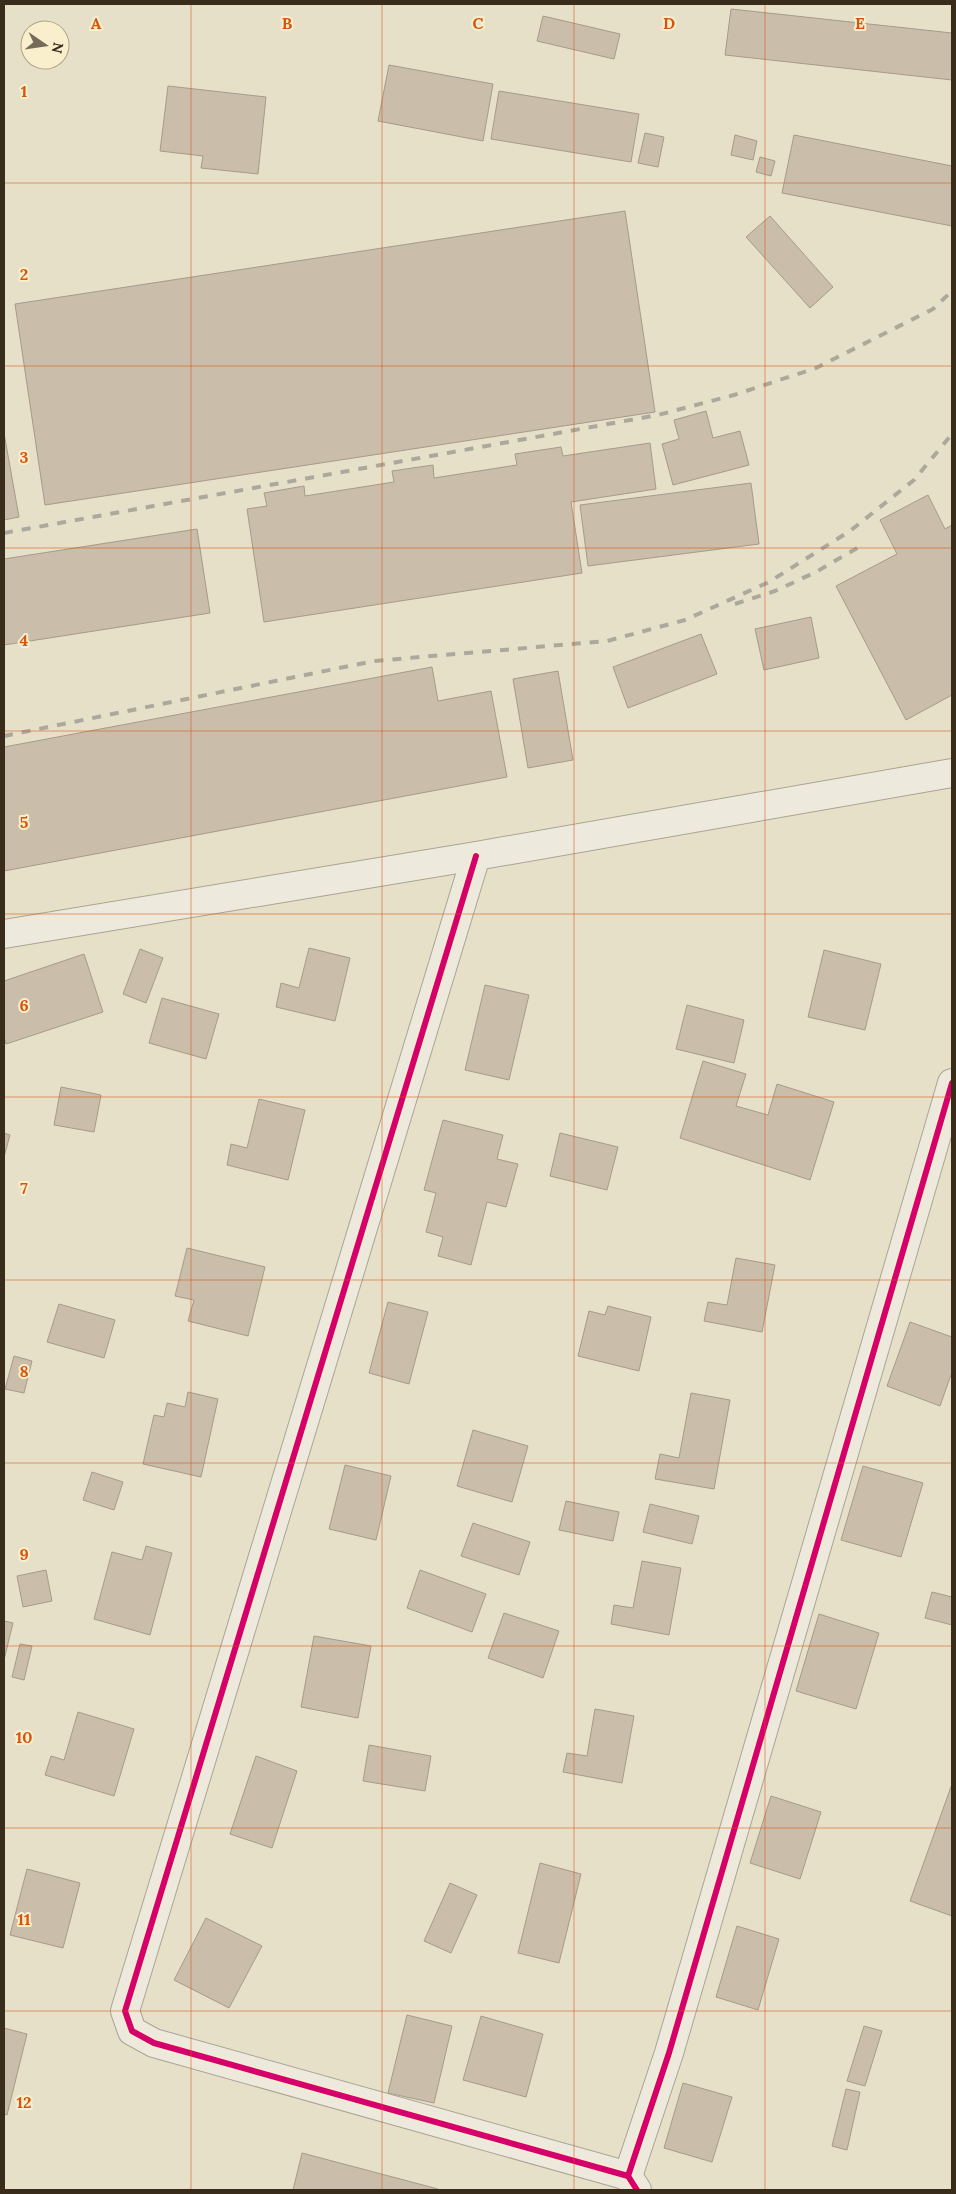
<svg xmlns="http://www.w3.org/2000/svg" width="956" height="2194" font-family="Lora,serif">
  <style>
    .building { fill: #cabdaa; stroke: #a69b89 }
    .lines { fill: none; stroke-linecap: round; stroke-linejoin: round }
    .street-casing { stroke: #aba493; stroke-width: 30 }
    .street { stroke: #ede9dc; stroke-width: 28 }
    .rail { stroke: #aca89c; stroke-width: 4; stroke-dasharray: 9 9; stroke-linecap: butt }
    .cycleway-casing { stroke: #f9efcd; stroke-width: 9 }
    .cycleway { stroke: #d6006c; stroke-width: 6 }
    .grid { fill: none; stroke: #d7540e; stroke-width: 1; stroke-opacity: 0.55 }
    .grid-label { font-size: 16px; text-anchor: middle; font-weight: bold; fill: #d7540e; stroke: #f9efcd; stroke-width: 4; stroke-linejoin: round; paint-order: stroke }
  </style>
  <rect width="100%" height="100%" fill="#e6e0c9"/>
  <g class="building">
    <polygon points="731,9 952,33 952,80 725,55"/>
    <polygon points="543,16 620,34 614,59 537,41"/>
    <polygon points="389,65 493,84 483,141 378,121"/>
    <polygon points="168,86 266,97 258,174 201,168 203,156 160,151"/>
    <polygon points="499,91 639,114 631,162 491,139"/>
    <polygon points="645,133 664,137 658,167 638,163"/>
    <polygon points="735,135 757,141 753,160 731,155"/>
    <polygon points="794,135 952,166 952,226 782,193"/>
    <polygon points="760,157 775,161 771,176 756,172"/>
    <polygon points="625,211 655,412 45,505 15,304"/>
    <polygon points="770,216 833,287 810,308 746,237"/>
    <polygon points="706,411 713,438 740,431 749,465 673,485 662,444 679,439 674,420"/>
    <polygon points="4,433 19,517 4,520"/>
    <polygon points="650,443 656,489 571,502 582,573 264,622 247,509 267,506 264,493 304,486 305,496 394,482 392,471 433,465 434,478 517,465 515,454 561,447 563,456"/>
    <polygon points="751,483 759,544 588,566 580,505"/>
    <polygon points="928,495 945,529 952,525 952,695 906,720 836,586 897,554 880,520"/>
    <polygon points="197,529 210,613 4,645 4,559"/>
    <polygon points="811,617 819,658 764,670 755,629"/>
    <polygon points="701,634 717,674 628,708 613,667"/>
    <polygon points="432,667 438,701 491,691 507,777 4,871 4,747"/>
    <polygon points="558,671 573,760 528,768 513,679"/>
    <polygon points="309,948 350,958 335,1021 276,1007 281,983 299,988"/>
    <polygon points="140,949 163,958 146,1003 123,994"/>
    <polygon points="824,950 881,964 865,1030 808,1017"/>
    <polygon points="84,954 103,1012 6,1044 4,1037 4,981"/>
    <polygon points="485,985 529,995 509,1080 465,1070"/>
    <polygon points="162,998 219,1014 206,1059 149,1043"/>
    <polygon points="687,1005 744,1020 734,1063 676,1049"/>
    <polygon points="703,1061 746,1074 736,1106 768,1115 777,1084 834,1102 810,1180 680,1138"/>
    <polygon points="61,1087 101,1095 94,1132 54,1125"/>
    <polygon points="259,1099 305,1110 288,1180 227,1165 231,1144 247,1148"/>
    <polygon points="443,1120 503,1135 497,1159 518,1164 506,1207 487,1202 471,1265 438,1256 443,1237 426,1232 436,1193 424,1190"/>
    <polygon points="4,1133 10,1135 4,1157"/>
    <polygon points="560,1133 618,1147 607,1190 550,1176"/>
    <polygon points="187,1248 265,1267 248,1336 188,1321 194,1300 175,1296"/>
    <polygon points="736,1258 775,1265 762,1332 704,1321 708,1302 727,1305"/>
    <polygon points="388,1302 428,1312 409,1384 369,1373"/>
    <polygon points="59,1304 115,1320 104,1358 47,1342"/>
    <polygon points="608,1306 651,1317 639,1371 578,1356 589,1311 605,1315"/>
    <polygon points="910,1322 952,1337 952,1372 940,1406 887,1386"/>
    <polygon points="14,1356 32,1361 24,1393 5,1389"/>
    <polygon points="188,1392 218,1399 201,1477 143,1464 154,1415 164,1417 167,1403 185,1407"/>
    <polygon points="691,1393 730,1400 714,1489 655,1479 660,1454 679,1458"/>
    <polygon points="473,1430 528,1446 512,1502 457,1486"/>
    <polygon points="345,1465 391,1476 376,1540 329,1529"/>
    <polygon points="863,1466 923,1483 901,1557 841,1540"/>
    <polygon points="92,1472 123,1482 114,1510 83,1500"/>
    <polygon points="566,1501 619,1512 613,1541 559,1530"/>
    <polygon points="650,1504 699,1516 692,1544 643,1532"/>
    <polygon points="473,1523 530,1542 519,1575 461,1556"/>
    <polygon points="146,1546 172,1553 150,1635 94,1619 112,1552 142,1560"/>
    <polygon points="642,1561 681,1568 669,1635 611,1624 614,1605 633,1608"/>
    <polygon points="46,1570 52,1601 23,1607 17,1576"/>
    <polygon points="420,1570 486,1594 472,1632 407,1608"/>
    <polygon points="932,1592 952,1597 952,1625 925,1618"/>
    <polygon points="504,1613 559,1631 543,1678 488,1658"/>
    <polygon points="819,1614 879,1633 856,1709 796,1691"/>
    <polygon points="4,1621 13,1623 4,1660"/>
    <polygon points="314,1636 371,1646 358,1718 301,1707"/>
    <polygon points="20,1644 32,1646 24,1680 12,1677"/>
    <polygon points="595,1709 634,1716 622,1783 563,1772 567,1753 587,1756"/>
    <polygon points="78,1712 134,1729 114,1796 45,1775 51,1756 64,1760"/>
    <polygon points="369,1745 431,1756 425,1791 363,1781"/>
    <polygon points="256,1756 297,1771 272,1848 230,1834"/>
    <polygon points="952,1784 952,1916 910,1901"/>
    <polygon points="771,1796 821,1812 800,1879 750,1863"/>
    <polygon points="540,1863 581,1874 559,1963 518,1953"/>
    <polygon points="27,1869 80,1883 63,1948 10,1935"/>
    <polygon points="450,1883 477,1895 451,1953 424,1941"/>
    <polygon points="206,1918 262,1946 229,2008 174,1980"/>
    <polygon points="737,1926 779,1939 758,2010 716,1997"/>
    <polygon points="407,2015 452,2026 434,2103 388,2093"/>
    <polygon points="481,2016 543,2034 526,2097 463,2080"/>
    <polygon points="864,2026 882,2031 865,2086 847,2081"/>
    <polygon points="4,2028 27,2034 7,2115 4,2114"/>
    <polygon points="683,2083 732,2097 712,2162 664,2148"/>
    <polygon points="846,2089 860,2092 847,2150 832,2146"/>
    <polygon points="302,2153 438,2189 438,2190 293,2190"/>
  </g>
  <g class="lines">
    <defs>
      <g id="street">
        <polyline points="476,856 125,2011 132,2031 154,2043 628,2176 637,2190"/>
        <polyline points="4,934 476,856 952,773"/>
        <polyline points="628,2176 669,2053 952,1083"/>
      </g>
    </defs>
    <use href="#street" class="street-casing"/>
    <use href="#street" class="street"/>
    <g class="rail">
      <polyline points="4,533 658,415 734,395 816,368 933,309 952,291"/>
      <polyline points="735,604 775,591 816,572 864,544"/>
      <polyline points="4,736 374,661 607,641 685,620 769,582 850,531 914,480 952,434"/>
    </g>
    <defs>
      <g id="cycleway">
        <polyline points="476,856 125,2011 132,2031 154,2043 628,2176 637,2190"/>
        <polyline points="628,2176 669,2053 952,1083"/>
      </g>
    </defs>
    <use href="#cycleway" class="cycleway-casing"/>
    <use href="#cycleway" class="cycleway"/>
  </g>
  <path class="grid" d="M 191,4 L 191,2190M 382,4 L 382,2190M 574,4 L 574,2190M 765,4 L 765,2190M 4,183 L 952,183M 4,366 L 952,366M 4,548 L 952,548M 4,731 L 952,731M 4,914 L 952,914M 4,1097 L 952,1097M 4,1280 L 952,1280M 4,1463 L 952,1463M 4,1646 L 952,1646M 4,1828 L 952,1828M 4,2011 L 952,2011"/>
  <g class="grid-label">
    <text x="96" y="29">A</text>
    <text x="287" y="29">B</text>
    <text x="478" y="29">C</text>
    <text x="669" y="29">D</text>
    <text x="860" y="29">E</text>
    <text x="24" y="97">1</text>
    <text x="24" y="280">2</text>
    <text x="24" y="463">3</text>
    <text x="24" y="646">4</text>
    <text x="24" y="828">5</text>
    <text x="24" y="1011">6</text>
    <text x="24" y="1194">7</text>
    <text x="24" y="1377">8</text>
    <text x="24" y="1560">9</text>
    <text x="24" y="1743">10</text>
    <text x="24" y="1925">11</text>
    <text x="24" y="2108">12</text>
  </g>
  <rect width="956" height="2194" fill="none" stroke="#3a2c1b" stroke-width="10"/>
  <g transform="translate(45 45) rotate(103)"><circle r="24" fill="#f9efcd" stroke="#ada186"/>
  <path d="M0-4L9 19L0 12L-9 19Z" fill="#766b58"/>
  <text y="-8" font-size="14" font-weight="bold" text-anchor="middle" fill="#3a2c1b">N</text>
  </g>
</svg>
